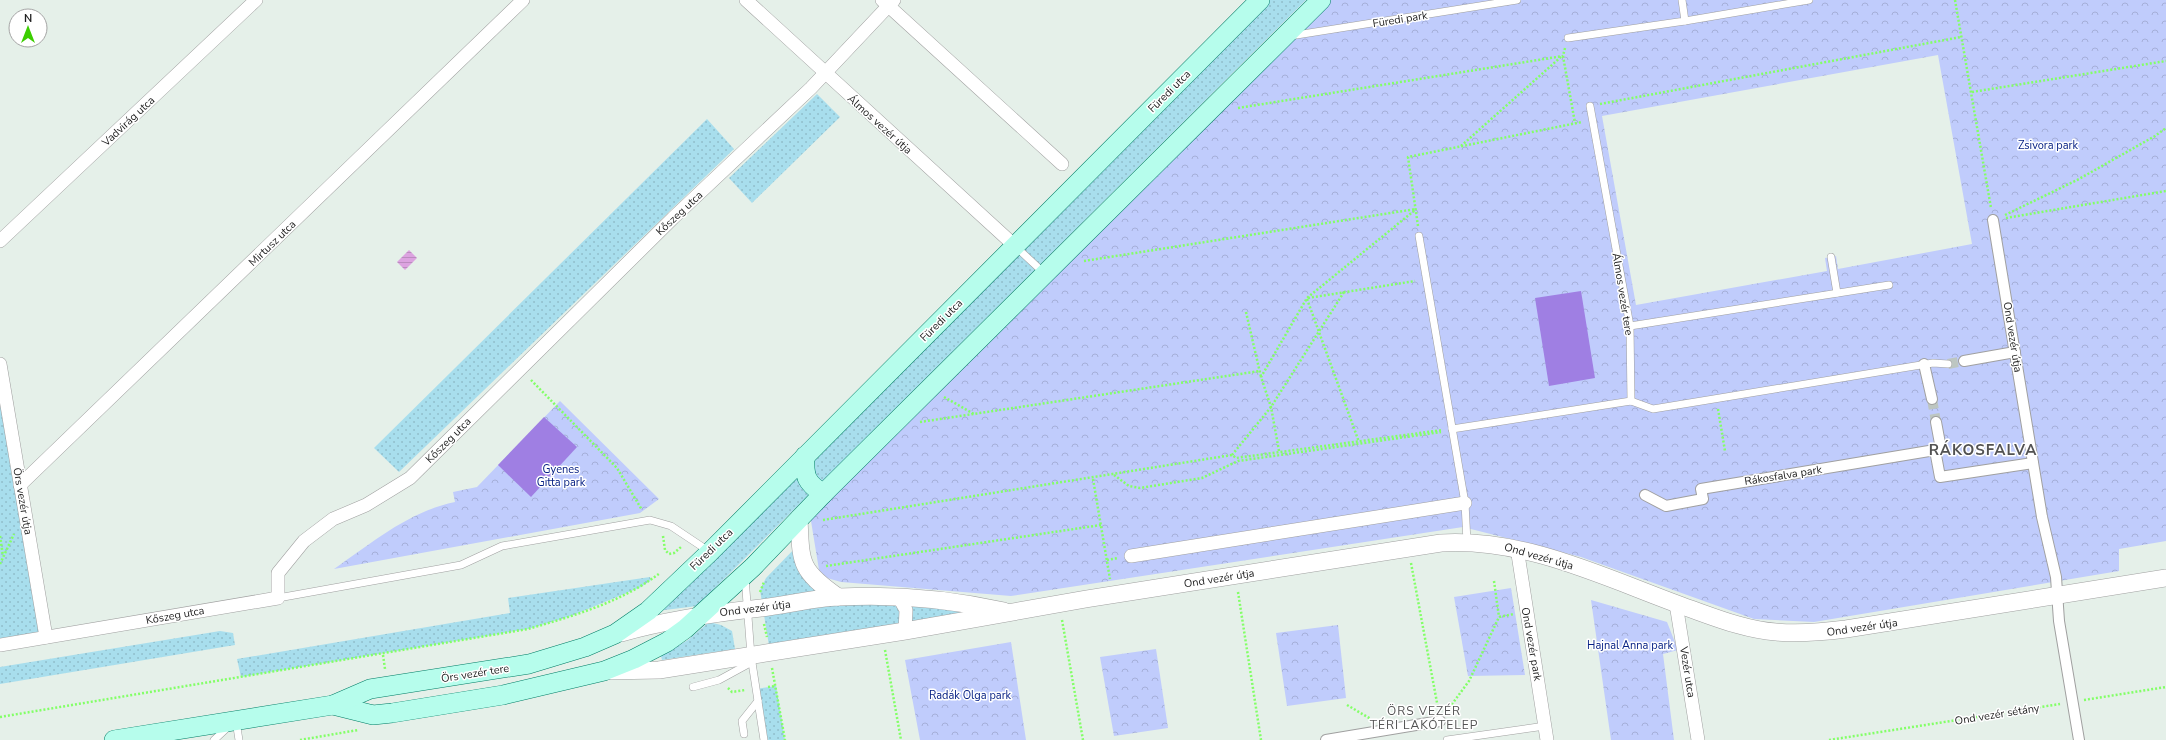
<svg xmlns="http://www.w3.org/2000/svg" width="2166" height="740" font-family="'Nunito Sans',sans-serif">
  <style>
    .grass { fill: url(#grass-dots) }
    .park { fill: url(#park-crowns); fill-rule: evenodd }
    .pitch { fill: #9f7fe3 }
    .water { fill: url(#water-rules) }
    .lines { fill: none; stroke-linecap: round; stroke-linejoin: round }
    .pedestrian-tunnel { stroke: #bdc6c1; stroke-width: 10; stroke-dasharray: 10 5; stroke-linecap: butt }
    .service-casing { stroke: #a0a0a0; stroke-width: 8 }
    .pedestrian-casing { stroke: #a0a0a0; stroke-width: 12 }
    .minor-casing { stroke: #a0a0a0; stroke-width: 14 }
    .tertiary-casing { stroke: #a0a0a0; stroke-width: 18 }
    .secondary-casing { stroke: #007c65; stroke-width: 20 }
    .path { stroke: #83ff67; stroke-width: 2.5; stroke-dasharray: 2 2; stroke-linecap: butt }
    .service { stroke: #fff; stroke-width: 7 }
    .pedestrian { stroke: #fff; stroke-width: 10 }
    .minor { stroke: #fff; stroke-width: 13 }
    .tertiary { stroke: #fff; stroke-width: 17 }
    .secondary { stroke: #b6fdec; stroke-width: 19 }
    .labels { text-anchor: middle; stroke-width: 3; stroke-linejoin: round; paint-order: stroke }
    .street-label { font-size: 11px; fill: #1f1f1f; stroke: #fff }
    .park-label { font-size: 11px; fill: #062084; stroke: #fff }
    .neighbourhood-label { font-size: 12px; letter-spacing: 1px; fill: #525252; stroke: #fff }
    .district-label { font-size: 15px; font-weight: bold; letter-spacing: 1px; fill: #525252; stroke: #fff }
  </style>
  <defs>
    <pattern id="grass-dots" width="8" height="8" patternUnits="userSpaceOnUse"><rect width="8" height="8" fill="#a8deed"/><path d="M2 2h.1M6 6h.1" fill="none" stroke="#90becb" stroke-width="1.8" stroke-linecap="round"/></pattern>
    <pattern id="park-crowns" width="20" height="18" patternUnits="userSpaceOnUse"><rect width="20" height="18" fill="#c0ccfc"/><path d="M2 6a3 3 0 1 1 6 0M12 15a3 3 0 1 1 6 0" fill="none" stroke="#a5afd8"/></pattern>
    <pattern id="water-rules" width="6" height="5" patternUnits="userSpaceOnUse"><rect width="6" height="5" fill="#dca3e0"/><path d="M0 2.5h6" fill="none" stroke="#bc8cc0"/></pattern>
  </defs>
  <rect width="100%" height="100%" fill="#e5f0e9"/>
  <g class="grass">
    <polygon points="1270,0 1306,0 697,606 657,611"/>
    <polygon points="817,94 840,117 752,203 729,178"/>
    <polygon points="707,119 734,149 399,472 374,448"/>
    <polygon points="0,364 46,637 0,645"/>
    <polygon points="800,543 801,559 838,597 1012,613 770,652 760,590 766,578"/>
    <polygon points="650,577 651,580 641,587 571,616 528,629 241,677 237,659 510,613 508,598"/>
    <polygon points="709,622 721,625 732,631 735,649 662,660 661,656 688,640"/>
    <polygon points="220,631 233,633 235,645 0,684 0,667"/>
    <polygon points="776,686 785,740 764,740 756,689"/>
  </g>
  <g class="park">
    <path d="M 1329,0 L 2166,0 L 2166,541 L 2119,549 L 2119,571 L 1814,622 L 1754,619 L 1581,557 L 1463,527 L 1011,596 L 841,582 L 820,576 L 810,515 ZM 1938,55 L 1972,244 L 1838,269 L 1836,256 L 1825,258 L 1827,271 L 1636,305 L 1602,116 Z"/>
    <path d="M 560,401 L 659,499 L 640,513 L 334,569 C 373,542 408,512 455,502 L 453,492 L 477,487 Z"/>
    <polygon points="1511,588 1525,675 1468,676 1454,597"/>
    <polygon points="1591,600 1667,622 1678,650 1663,654 1674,740 1611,740"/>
    <polygon points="1338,625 1346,698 1287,706 1276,633"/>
    <polygon points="1011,642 1026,740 920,740 905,660"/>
    <polygon points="1156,649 1168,728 1114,736 1100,657"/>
  </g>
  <g class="pitch">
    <polygon points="1581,291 1595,378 1549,386 1535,298"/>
    <polygon points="544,417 577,447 531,497 498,465"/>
  </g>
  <polygon class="water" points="409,250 417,258 405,270 397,262"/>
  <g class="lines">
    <g class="pedestrian-tunnel">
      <polyline points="1948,364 1964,361"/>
      <polyline points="1932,399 1936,422"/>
    </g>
    <defs>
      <g id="service">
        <polyline points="1685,21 1809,0"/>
        <polyline points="1290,36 1517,0"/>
        <polyline points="1568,38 1685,21 1682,0"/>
        <polyline points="1590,106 1630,326 1631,401"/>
        <polyline points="1419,236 1465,503 1467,542"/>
        <polyline points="1015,246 1044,273"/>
        <polyline points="1831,257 1837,293"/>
        <polyline points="1630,326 1889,285"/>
        <polyline points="1631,401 1653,409 1933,363 1948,364"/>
        <polyline points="1452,429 1631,401"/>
        <polyline points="745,577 751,656 764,740"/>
        <polyline points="278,598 461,565 502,546 650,520 671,526 710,552"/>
        <polyline points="693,687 719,680 752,662"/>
        <polyline points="236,721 239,740"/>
        <polyline points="744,734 742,721 758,701"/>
        <polyline points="214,740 228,727"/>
        <polyline points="1447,740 1545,726"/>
      </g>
      <g id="pedestrian">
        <polyline points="1993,220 2042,517 2056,577 2059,621 2079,740"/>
        <polyline points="1964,361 2015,352"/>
        <polyline points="1924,364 1932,399"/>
        <polyline points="1935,450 1941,449 1936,422"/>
        <polyline points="1645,495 1666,506 1703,499 1701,489 1935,450 1940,477 2033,463"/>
        <polyline points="1326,740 1440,721"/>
      </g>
      <g id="minor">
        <polyline points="746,0 1015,246"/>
        <polyline points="882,0 1062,164"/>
        <polyline points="0,241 256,0"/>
        <polyline points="0,364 46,637"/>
        <polyline points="20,485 523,0"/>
        <polyline points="1517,548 1547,740"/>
        <polyline points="1131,556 1465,503"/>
        <polyline points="898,596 906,610 905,631"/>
        <polyline points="1676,604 1698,740"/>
        <polyline points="0,645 278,598 278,573 304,541 333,519 366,505 410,478 673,218 811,88 894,0"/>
      </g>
      <g id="tertiary">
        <path d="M 799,518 C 801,563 799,570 838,597"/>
        <path d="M 621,633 C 667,620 714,613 761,608 C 787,605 813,598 839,597 C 894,594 950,599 1004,611"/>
        <path d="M 606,671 L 659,670 L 905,631 L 1086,599 L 1441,543 C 1530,538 1609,580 1691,609 C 1719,619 1747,630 1776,632 C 1800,634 1823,632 1846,629 L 2166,578"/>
      </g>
      <g id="secondary">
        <path d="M 805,456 C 804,477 806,482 823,494"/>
        <polyline points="333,705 373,715 392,713 503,695 604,671 634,659 667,642 685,629 753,567 823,494 1321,0"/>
        <polyline points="114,740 333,705 370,689 529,664 585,647 615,634 648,611 710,552 1260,0"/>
      </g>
    </defs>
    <use href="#service" class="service-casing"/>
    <use href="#pedestrian" class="pedestrian-casing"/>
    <use href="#minor" class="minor-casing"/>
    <use href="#tertiary" class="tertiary-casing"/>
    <use href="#secondary" class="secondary-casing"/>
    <g class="path">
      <polyline points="1955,0 1991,208"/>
      <polyline points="1565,48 1563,56 1575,123"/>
      <polyline points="1972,92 2166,61"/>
      <polyline points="1600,104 1961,37"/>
      <polyline points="1238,108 1563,56"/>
      <polyline points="1461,146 1562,56"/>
      <polyline points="2005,215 2079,179 2155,136 2166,128"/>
      <polyline points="2006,218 2166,191"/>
      <polyline points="1418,226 1408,157 1582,122"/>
      <polyline points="1084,261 1416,209"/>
      <polyline points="1308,298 1415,281"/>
      <polyline points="1307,299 1359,442"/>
      <polyline points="1246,312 1261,377"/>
      <polyline points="531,380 617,468 642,510"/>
      <polyline points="944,397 974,414"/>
      <polyline points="1718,409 1725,451"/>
      <polyline points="920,422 1260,371"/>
      <polyline points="1279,451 1271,407 1261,377 1307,298 1415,210"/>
      <polyline points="1232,455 1271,407 1344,292"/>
      <polyline points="1114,475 1129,486 1140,488 1202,478 1238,461 1441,432"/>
      <polyline points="1093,479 1110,579"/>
      <polyline points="823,520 1232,455 1236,458 1442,430"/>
      <polyline points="0,536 3,556"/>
      <polyline points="663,536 665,550 669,554 674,553 681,547"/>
      <polyline points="1107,560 1118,558"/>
      <polyline points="1411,563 1438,708"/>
      <polyline points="0,564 14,534"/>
      <polyline points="826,566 1101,525"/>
      <polyline points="1494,581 1499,617"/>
      <polyline points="760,592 764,582"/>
      <polyline points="1238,592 1261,740"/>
      <polyline points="1062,620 1083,740"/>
      <polyline points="764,624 767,637"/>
      <polyline points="885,650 901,740"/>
      <polyline points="383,655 385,669"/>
      <polyline points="772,668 785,740"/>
      <polyline points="768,687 776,686"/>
      <polyline points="728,688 732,692 745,690"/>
      <polyline points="2084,700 2166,687"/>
      <polyline points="1347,705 1371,719"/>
      <polyline points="1447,711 1469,681 1499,617 1514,614"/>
      <path d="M 0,717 L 528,629 C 573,616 622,602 660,573"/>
      <polyline points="300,740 358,730"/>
      <polyline points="1829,740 2060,704"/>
    </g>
    <use href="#service" class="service"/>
    <use href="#pedestrian" class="pedestrian"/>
    <use href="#minor" class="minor"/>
    <use href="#tertiary" class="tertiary"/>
    <use href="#secondary" class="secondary"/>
  </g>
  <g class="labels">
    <g class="street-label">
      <text transform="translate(1400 19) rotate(-9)" y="4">Füredi park</text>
      <text transform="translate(1169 91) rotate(-45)" y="4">Füredi utca</text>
      <text transform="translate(128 121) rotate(-43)" y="4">Vadvirág utca</text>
      <text transform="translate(880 124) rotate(42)" y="4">Álmos vezér útja</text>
      <text transform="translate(679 213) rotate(-43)" y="4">Kőszeg utca</text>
      <text transform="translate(272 243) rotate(-44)" y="4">Mirtusz utca</text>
      <text transform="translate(1623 294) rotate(81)" y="4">Álmos vezér tere</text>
      <text transform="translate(941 320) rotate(-45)" y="4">Füredi utca</text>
      <text transform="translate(2013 337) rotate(81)" y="4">Ond vezér útja</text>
      <text transform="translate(448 440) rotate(-45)" y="4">Kőszeg utca</text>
      <text transform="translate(1783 475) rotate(-9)" y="4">Rákosfalva park</text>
      <text transform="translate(23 501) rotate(80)" y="4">Örs vezér útja</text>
      <text transform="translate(711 549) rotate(-44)" y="4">Füredi utca</text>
      <text transform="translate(1539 556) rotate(16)" y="4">Ond vezér útja</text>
      <text transform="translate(1219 578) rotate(-9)" y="4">Ond vezér útja</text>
      <text transform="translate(755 608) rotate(-7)" y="4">Ond vezér útja</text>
      <text transform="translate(175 615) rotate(-10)" y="4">Kőszeg utca</text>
      <text transform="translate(1862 627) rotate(-8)" y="4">Ond vezér útja</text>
      <text transform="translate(1532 644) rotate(80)" y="4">Ond vezér park</text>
      <text transform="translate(1688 672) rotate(81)" y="4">Vezér utca</text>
      <text transform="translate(475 673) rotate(-9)" y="4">Örs vezér tere</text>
      <text transform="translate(1997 714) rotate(-9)" y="4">Ond vezér sétány</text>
    </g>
    <g class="park-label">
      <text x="2048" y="149">Zsivora park</text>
      <text x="561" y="473">Gyenes<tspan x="561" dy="13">Gitta park</tspan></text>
      <text x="1630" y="649">Hajnal Anna park</text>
      <text x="970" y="699">Radák Olga park</text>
    </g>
    <g class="neighbourhood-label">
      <text x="1424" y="715">ÖRS VEZÉR<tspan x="1424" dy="14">TÉRI LAKÓTELEP</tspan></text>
    </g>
    <g class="district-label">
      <text x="1983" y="455">RÁKOSFALVA</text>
    </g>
  </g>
  <g transform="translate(28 28)"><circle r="19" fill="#ffffff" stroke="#a5a5a5"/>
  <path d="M0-3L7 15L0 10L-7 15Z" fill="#3cce00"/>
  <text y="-6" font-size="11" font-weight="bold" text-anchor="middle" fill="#1f1f1f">N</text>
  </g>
</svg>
